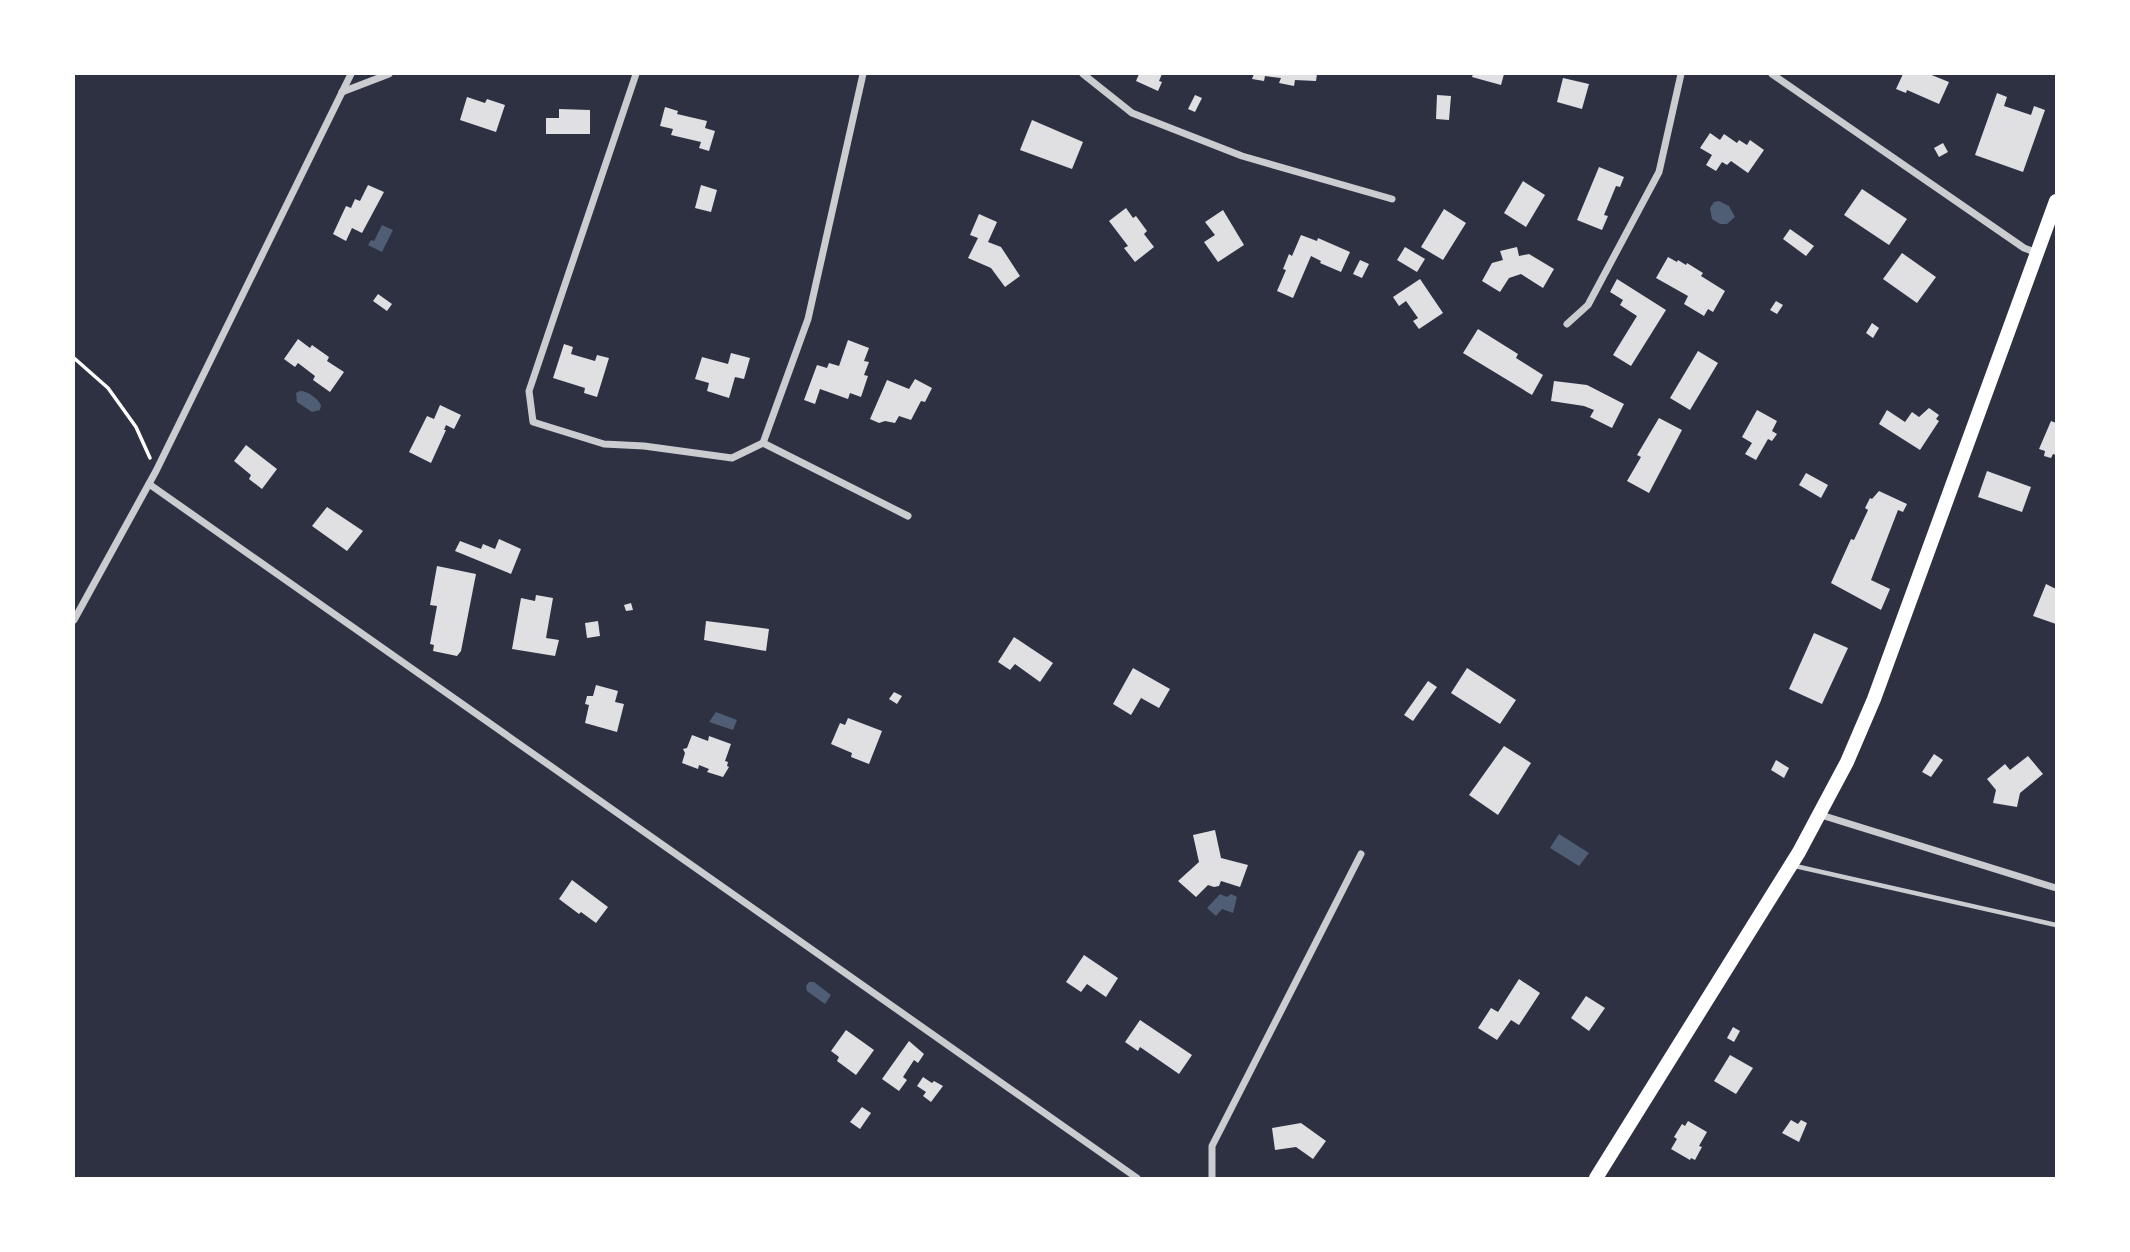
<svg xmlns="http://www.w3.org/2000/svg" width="2130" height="1252" font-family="Poppins,sans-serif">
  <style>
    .water { fill: #4f5d75 }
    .building { fill: #e0e0e3 }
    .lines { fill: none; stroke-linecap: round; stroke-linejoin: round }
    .path { stroke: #fff; stroke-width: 3.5 }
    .service { stroke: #caccd0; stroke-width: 4.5 }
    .minor { stroke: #caccd0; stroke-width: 7 }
    .primary { stroke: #fff; stroke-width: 14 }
  </style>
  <rect width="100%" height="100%" fill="#2d3142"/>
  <g class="water">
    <polygon points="1719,201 1729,206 1735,217 1727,224 1720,224 1712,219 1710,208 1714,202"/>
    <polygon points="382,225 393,230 382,252 368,245 371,240 374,241"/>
    <path d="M 300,391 C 308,391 317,398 321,405 L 320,410 L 312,412 L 297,402 L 296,393 Z"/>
    <polygon points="716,712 737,720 733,730 709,722"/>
    <polygon points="1559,834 1589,853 1579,866 1550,848"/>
    <polygon points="1220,894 1227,897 1231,894 1237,897 1233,913 1222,909 1216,916 1207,908"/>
    <polygon points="809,982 814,982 831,995 825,1004 807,991 806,986"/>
  </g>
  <g class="building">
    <polygon points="1139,74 1162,74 1159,81 1162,82 1158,91 1136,81"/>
    <polygon points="1254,74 1317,74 1316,81 1295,80 1294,86 1279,83 1281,78 1265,76 1264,81 1252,79"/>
    <polygon points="1473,74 1504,74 1501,85 1472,77"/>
    <polygon points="1903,74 1929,74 1949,82 1939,104 1907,90 1906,93 1896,89"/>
    <polygon points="1563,78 1589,84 1582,109 1557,102"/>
    <polygon points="1997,93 2007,97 2004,106 2031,115 2034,106 2045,110 2023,172 1975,155"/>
    <polygon points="1195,95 1202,98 1195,112 1188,109"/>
    <polygon points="1437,95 1451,96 1449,120 1436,119"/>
    <polygon points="467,97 485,103 487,99 505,105 496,132 460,120"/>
    <polygon points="665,107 678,111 677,114 707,121 705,128 715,131 709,151 699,148 701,142 671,135 673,129 660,126"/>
    <polygon points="559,109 590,110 590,134 546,134 546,118 559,118"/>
    <polygon points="1032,120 1083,142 1072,169 1020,150"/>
    <polygon points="1710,133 1720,140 1724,134 1737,143 1739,140 1747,145 1750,140 1764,150 1748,173 1731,161 1727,165 1722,162 1716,171 1706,165 1712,155 1700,148"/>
    <polygon points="1943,143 1948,152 1939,157 1934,148"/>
    <polygon points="1599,167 1624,177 1620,187 1616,186 1604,215 1608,216 1602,230 1577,220"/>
    <polygon points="1523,181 1545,195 1526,227 1504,213"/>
    <polygon points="368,185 384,192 362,233 352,228 346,241 333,234 346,206 351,208 355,199 360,201"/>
    <polygon points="701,185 717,190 711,212 695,208"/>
    <polygon points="1862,189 1907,219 1889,245 1844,215"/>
    <polygon points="1126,208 1133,218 1136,216 1147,231 1144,234 1154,247 1135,262 1124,248 1128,246 1109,221"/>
    <polygon points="1444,209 1466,223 1443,260 1421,247"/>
    <polygon points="1223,210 1244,245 1218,262 1204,242 1215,235 1205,222"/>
    <polygon points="979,214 997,222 988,242 1001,247 1020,276 1005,287 991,268 968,258 978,238 970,235"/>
    <polygon points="1790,229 1814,246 1806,256 1783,239"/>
    <polygon points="1301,235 1317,241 1318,238 1350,252 1341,272 1320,263 1321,261 1311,256 1293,298 1277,291 1286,270 1283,269 1289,254 1292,256"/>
    <polygon points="1405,247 1425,259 1417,272 1397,260"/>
    <polygon points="1517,247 1519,256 1529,254 1554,269 1543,288 1521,274 1509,278 1500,292 1482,281 1492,263 1503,260 1500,251"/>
    <polygon points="1902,253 1936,277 1917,303 1883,279"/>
    <polygon points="1668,257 1677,262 1678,260 1686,265 1687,263 1703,273 1701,276 1725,291 1713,312 1708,309 1704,316 1684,304 1688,296 1656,278"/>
    <polygon points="1360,260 1369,264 1362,278 1353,274"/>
    <polygon points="1420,279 1443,313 1419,329 1413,321 1418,318 1406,301 1399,306 1393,297"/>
    <polygon points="1617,279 1666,310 1631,366 1613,355 1637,316 1620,305 1623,300 1610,292"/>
    <polygon points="378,294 392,304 387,311 373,301"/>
    <polygon points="1776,301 1783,305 1777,314 1770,310"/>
    <polygon points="1872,323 1879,328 1873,338 1866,333"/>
    <polygon points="1478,329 1518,354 1516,358 1543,375 1532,395 1463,353"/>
    <polygon points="298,339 310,348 312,345 329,357 327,361 344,372 330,392 313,380 315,376 298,363 295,367 284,359"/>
    <polygon points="848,340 869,348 864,361 869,362 864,375 868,376 861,397 850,393 848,399 820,389 815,404 804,400 817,365 827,368 829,363 839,366"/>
    <polygon points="564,344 573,347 571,354 595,361 597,355 609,358 597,397 584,393 585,388 553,378"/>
    <polygon points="1698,351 1718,363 1690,410 1670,398"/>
    <polygon points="731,353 750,358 744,379 735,377 729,398 707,391 709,383 695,379 702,357 728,364"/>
    <polygon points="915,379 932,388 925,402 921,401 911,420 899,416 895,423 885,421 879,423 870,419 887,380 909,389"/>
    <polygon points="1554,381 1587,385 1624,404 1612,428 1590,417 1594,410 1584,406 1551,401"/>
    <polygon points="440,405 461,415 454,429 446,425 444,430 446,430 431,463 409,452 427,416 434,419"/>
    <polygon points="1929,408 1939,415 1936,419 1939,421 1920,450 1879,424 1887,410 1905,422 1912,412 1919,417"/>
    <polygon points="1757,410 1777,421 1772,431 1777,434 1772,441 1768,439 1756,460 1745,454 1752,443 1742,437"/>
    <polygon points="1659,418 1682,430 1649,493 1627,481 1641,457 1637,455"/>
    <polygon points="2051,421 2056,423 2056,455 2053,454 2051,458 2044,456 2045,451 2039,449"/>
    <polygon points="246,445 277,469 262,489 249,479 251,475 234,461"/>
    <polygon points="1987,471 2031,487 2022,512 1978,497"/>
    <polygon points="1806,473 1828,485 1821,498 1799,485"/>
    <polygon points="1879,491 1907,504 1903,512 1898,510 1871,580 1890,589 1881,610 1831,583 1851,539 1854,540 1868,510 1865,508 1870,498 1872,499"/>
    <polygon points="327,507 363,531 347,551 312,526"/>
    <polygon points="499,539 521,549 511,574 455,551 460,541 481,549 483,544 495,549"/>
    <polygon points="437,566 476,574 461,651 457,656 433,651 434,645 430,644 437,606 430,605"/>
    <polygon points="2046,584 2056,589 2056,624 2033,616"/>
    <polygon points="536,595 553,598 546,638 559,640 555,656 512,649 521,598 535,601"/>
    <polygon points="631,603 633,610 626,611 624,605"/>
    <polygon points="598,621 600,636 587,638 585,623"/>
    <polygon points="706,621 769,629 766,651 704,640"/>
    <polygon points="1814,633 1848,648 1822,704 1789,689"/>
    <polygon points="1014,637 1053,663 1040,682 1015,664 1010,670 998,662"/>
    <polygon points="1133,668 1170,689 1159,708 1141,698 1131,715 1113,704"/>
    <polygon points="1467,668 1516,700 1500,724 1451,693"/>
    <polygon points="1428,681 1437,687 1413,721 1404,715"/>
    <polygon points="596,685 618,691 615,702 624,704 617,732 585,723 589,705 585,704 587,696 593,696"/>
    <polygon points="894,692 902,696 897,704 889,699"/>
    <polygon points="848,718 882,731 869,764 851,757 852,753 831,744 840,723 845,725"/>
    <polygon points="692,735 708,741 709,736 731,744 725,761 728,762 727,766 729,767 723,777 707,772 709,769 699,765 698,769 682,763 685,753 683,749 687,748"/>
    <polygon points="1504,746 1531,763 1498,815 1469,795"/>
    <polygon points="1934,754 1943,760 1931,777 1922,772"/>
    <polygon points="2028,756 2043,774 2020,793 2017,807 1993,803 1996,790 1987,779 2005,764 2010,770"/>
    <polygon points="1776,760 1789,768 1784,778 1771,770"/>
    <polygon points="1215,830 1221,858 1248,865 1240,887 1221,881 1219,886 1214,887 1208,885 1196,897 1178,881 1199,862 1193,835"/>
    <polygon points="572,880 608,907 596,923 581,912 579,914 559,899"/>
    <polygon points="1084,955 1118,978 1106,997 1087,984 1081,992 1066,982"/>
    <polygon points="1519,979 1540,993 1519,1025 1511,1020 1497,1040 1478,1028 1491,1008 1498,1012"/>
    <polygon points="1586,996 1605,1008 1589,1031 1571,1018"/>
    <polygon points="1140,1020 1192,1055 1179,1074 1140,1047 1138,1051 1125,1042"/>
    <polygon points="1733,1027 1740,1031 1734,1042 1727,1038"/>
    <polygon points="846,1030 874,1050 856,1075 837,1061 839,1057 831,1051"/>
    <polygon points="909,1041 924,1054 918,1063 914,1060 903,1077 907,1080 899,1091 882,1079"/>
    <polygon points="1730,1055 1753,1068 1736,1094 1714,1081"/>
    <polygon points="923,1077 932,1083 934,1081 943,1086 931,1102 923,1096 926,1092 917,1086"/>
    <polygon points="862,1107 871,1113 860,1129 850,1122"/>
    <polygon points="1791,1120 1798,1124 1801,1120 1807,1123 1799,1142 1782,1133"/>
    <polygon points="1688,1121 1707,1132 1699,1146 1702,1147 1695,1160 1691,1158 1690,1160 1671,1149 1677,1139 1674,1137 1682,1124 1685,1126"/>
    <polygon points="1301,1123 1326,1141 1313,1159 1296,1147 1275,1150 1272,1128"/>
  </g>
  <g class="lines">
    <polyline class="path" points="74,358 108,388 136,427 150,458"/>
    <polyline class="service" points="1795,866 2056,925"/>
    <g class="minor">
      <polyline points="636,74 529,391 533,422 604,444 644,446 732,458 763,443 808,319 863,74"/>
      <polyline points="1083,74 1132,113 1242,156 1392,199"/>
      <polyline points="1772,74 2024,248 2037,253"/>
      <polyline points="342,92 389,74"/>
      <polyline points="1567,324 1588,305 1659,172 1681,74"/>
      <polyline points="763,443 908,516"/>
      <polyline points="149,484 1137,1178"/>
      <polyline points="74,620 156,471 351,74"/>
      <polyline points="1821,815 2056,888"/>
      <polyline points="1212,1178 1212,1146 1361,854"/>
    </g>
    <polyline class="primary" points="1596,1178 1799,852 1847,762 1874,699 2056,201"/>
  </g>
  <rect width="2130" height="1252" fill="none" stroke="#ffffff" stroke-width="150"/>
</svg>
